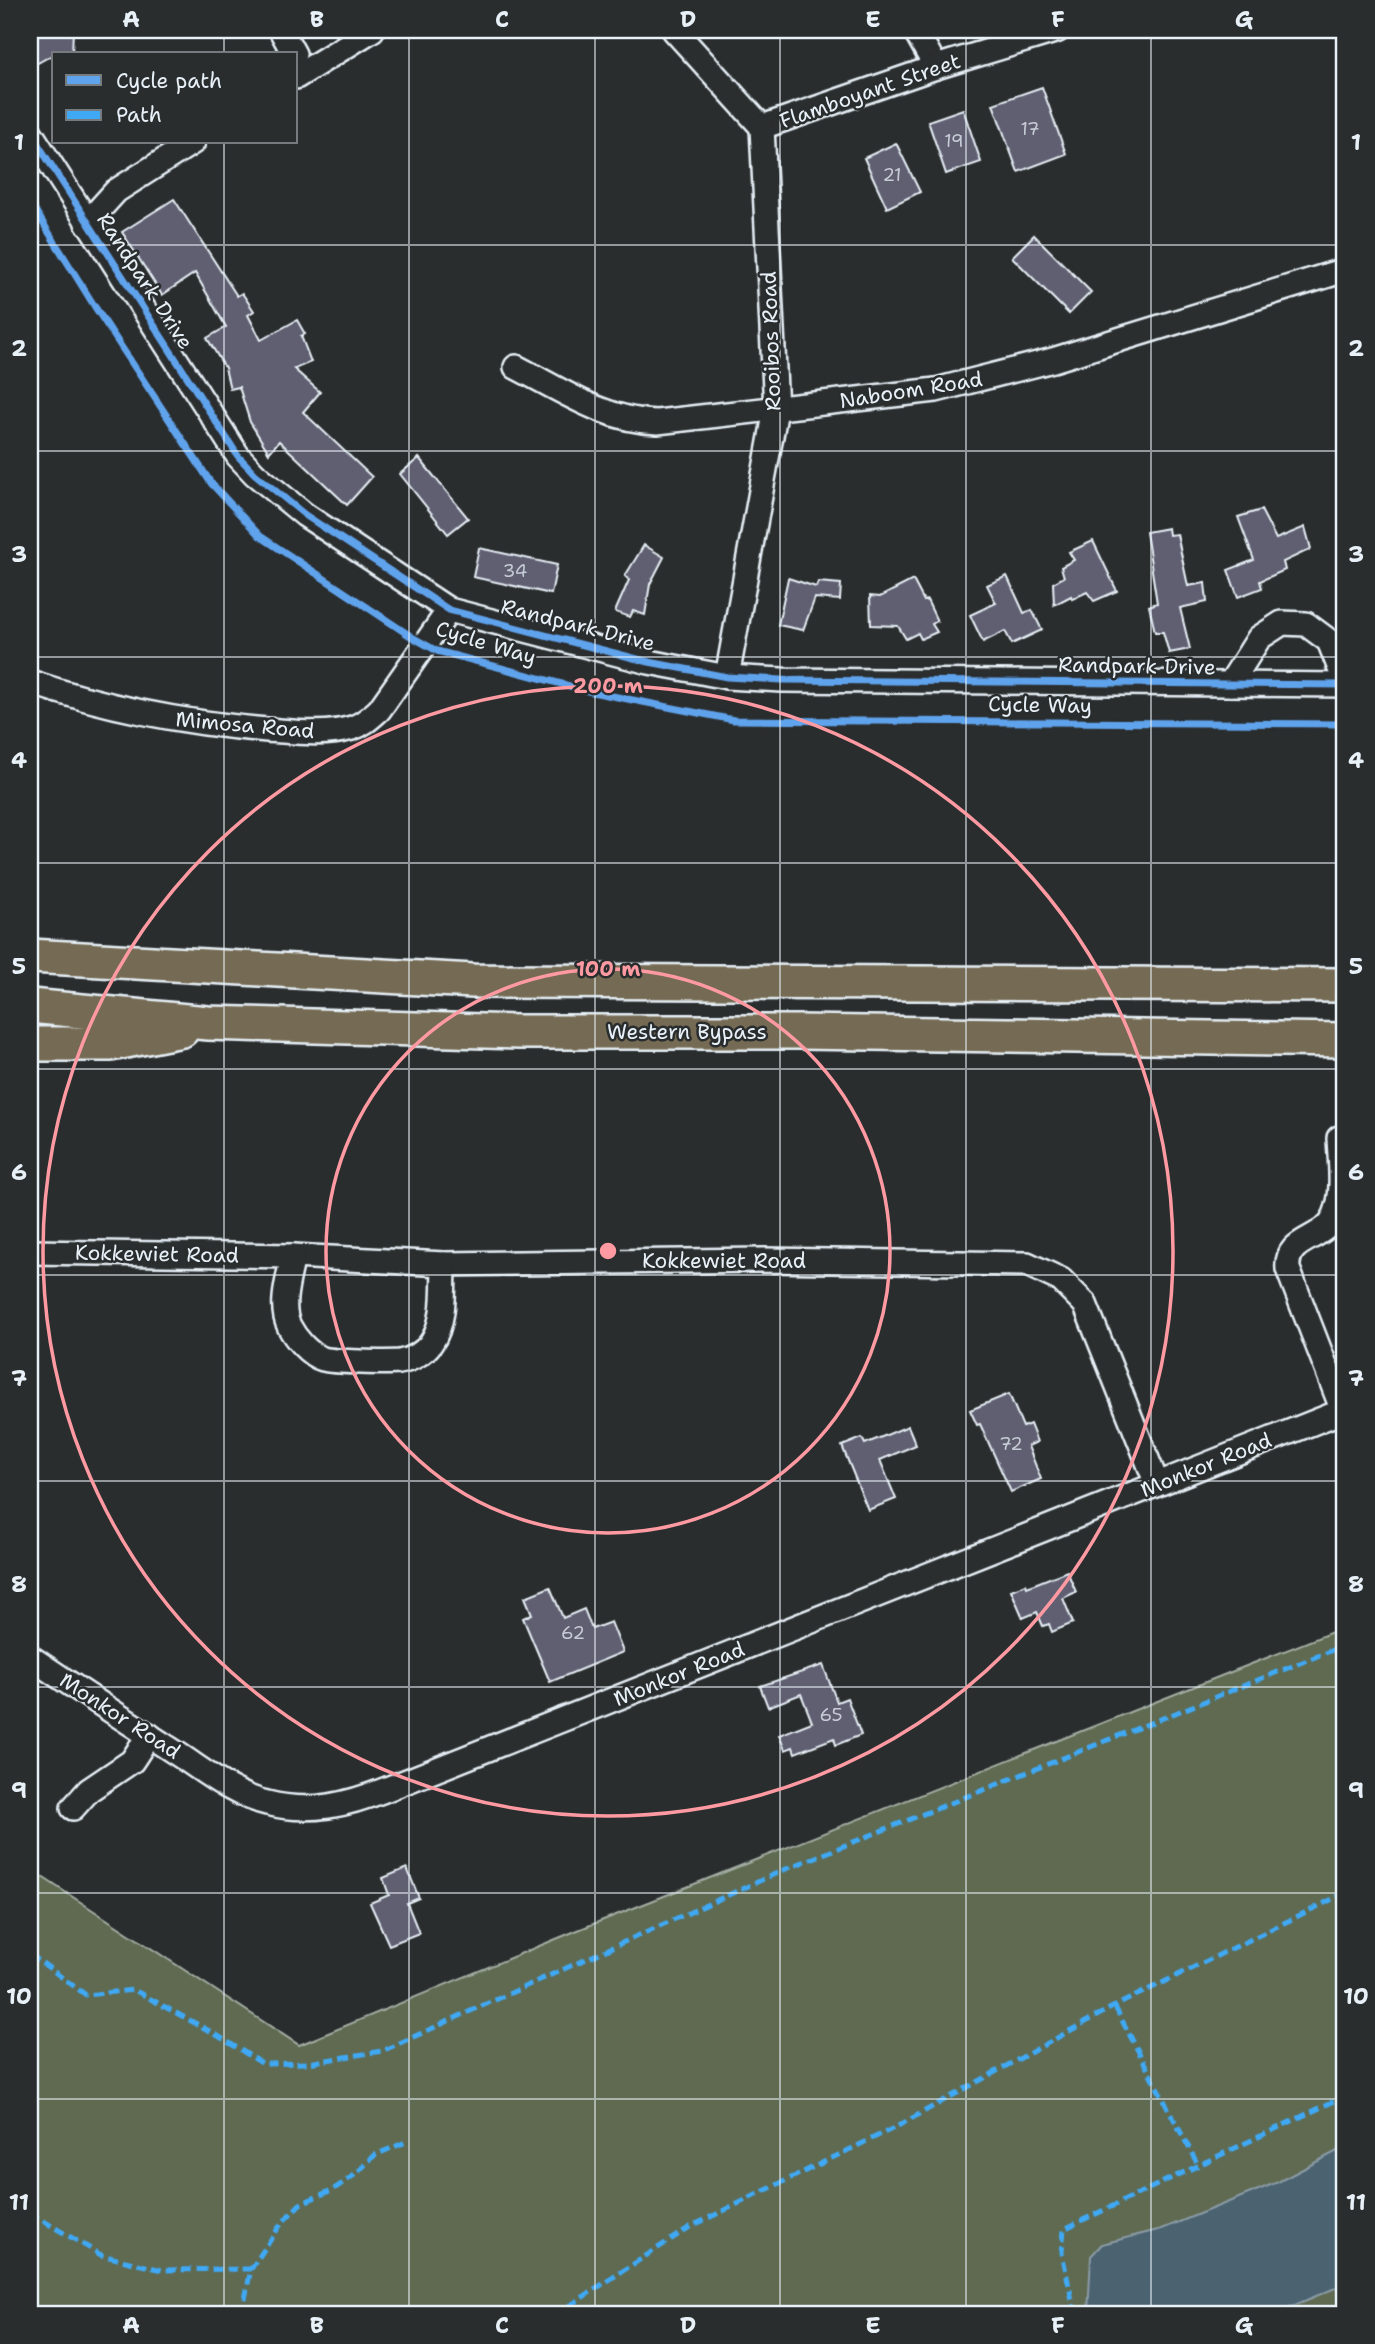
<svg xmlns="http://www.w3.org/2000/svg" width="1375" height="2344" font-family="'Shantell Sans',sans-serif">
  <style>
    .green { fill: #5f6a51; stroke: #a4aea4; stroke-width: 2 }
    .water { fill: #4c6270; stroke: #8a9ba6; stroke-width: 2 }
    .building { fill: #615f71; stroke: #e8f1f8; stroke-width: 2 }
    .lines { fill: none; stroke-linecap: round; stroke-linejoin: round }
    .minor-casing { stroke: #e8f1f8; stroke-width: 28 }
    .highway-casing { stroke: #e8f1f8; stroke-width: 38 }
    .minor { stroke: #2a2d2e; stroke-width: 23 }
    .highway { stroke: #746b52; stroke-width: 33 }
    .quiet { stroke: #3fa9f5; stroke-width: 5; stroke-dasharray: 10 5; stroke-linecap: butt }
    .cycleway-casing { stroke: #2a2d2e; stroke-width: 11 }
    .cycleway { stroke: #60a3ed; stroke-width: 7 }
    .grid { fill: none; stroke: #e8f1f8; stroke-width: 2; stroke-opacity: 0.55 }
    .ring { fill: none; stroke: #ff9aa2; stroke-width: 3.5 }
    .labels { text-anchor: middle; stroke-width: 5; stroke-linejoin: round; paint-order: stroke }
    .number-label { font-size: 18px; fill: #c6ccd6 }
    .street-label { font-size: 21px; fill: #e8f1f8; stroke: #2a2d2e }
    .centre { fill: #ff9aa2; stroke: #2a2d2e; stroke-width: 3.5 }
    .ring-label { font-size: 21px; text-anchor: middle; font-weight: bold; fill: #ff9aa2; stroke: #2a2d2e; stroke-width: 5; stroke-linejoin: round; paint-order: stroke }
    .neatline { fill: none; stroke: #e8f1f8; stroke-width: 2.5 }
    .grid-label { font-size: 23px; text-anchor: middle; font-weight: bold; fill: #e8f1f8 }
  </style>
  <rect width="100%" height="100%" fill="#2a2d2e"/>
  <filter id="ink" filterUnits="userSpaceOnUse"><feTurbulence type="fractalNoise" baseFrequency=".0143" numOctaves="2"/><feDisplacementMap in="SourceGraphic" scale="14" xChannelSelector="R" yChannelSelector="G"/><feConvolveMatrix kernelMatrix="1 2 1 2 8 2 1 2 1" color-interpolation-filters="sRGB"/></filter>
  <g filter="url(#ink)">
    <polygon class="green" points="1345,1627 1345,2314 30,2314 30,1869 299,2045 578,1930"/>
    <polygon class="water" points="1345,2147 1345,2284 1273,2314 1088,2314 1091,2256 1102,2244 1162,2229 1278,2182"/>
    <g class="building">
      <polygon points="30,30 73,30 72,54 54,54 36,64 30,53"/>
      <polygon points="1042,87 1066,154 1018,172 993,104"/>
      <polygon points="963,109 981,162 946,174 928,121"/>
      <polygon points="896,143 920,192 887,208 864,158"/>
      <polygon points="174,199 237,296 242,293 254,311 248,315 261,340 297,320 305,334 301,336 311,362 294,369 320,392 303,412 372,477 347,505 279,441 269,453 250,422 239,387 230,389 225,368 207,338 226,327 195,273 162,295 122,232"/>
      <polygon points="1034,235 1091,292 1069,314 1012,257"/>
      <polygon points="419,458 468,518 448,534 400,474"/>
      <polygon points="1261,510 1276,539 1305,527 1311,549 1283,562 1285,570 1260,581 1262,588 1238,597 1228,570 1254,560 1238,517"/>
      <polygon points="1168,528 1169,535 1177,534 1188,586 1205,583 1207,602 1180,608 1190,649 1169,653 1163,632 1155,632 1149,606 1157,603 1146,532"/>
      <polygon points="1093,541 1117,591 1094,601 1087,592 1072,599 1071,596 1054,605 1053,583 1064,577 1061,567 1074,560 1069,552"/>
      <polygon points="644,545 664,557 650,584 645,615 633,611 630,617 615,612 629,580 625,576"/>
      <polygon points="479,548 557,565 551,594 473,577"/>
      <polygon points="1007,576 1024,613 1032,610 1042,630 1012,644 1005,631 983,642 970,615 996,603 987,585"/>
      <polygon points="788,578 816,587 818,582 841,584 840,600 815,598 803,630 778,625"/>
      <polygon points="913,580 924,601 927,600 937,621 932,624 937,632 921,639 918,633 906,639 898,626 871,625 870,596 880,597"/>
      <polygon points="1009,1394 1023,1427 1030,1424 1037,1442 1028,1446 1041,1479 1011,1492 980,1424 977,1425 970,1410"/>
      <polygon points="908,1426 916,1445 880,1460 896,1499 868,1510 842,1446 862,1438 865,1444"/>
      <polygon points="1067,1571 1076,1592 1063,1598 1073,1623 1052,1632 1049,1624 1043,1626 1037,1612 1023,1618 1011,1590 1026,1584 1027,1587"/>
      <polygon points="550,1587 563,1618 584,1609 592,1629 611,1622 623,1652 550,1682 523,1618 532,1614 525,1597"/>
      <polygon points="823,1665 837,1702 847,1698 861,1735 836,1745 834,1738 795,1753 793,1747 785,1750 779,1735 812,1722 801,1694 768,1707 760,1686"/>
      <polygon points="407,1868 419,1898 407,1903 419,1933 389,1945 370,1903 389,1895 383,1878"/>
    </g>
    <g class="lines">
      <defs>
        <g id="minor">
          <polyline points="281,30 294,54"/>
          <polyline points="674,30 762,127"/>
          <polyline points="915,30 936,67"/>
          <polyline points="296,77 372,30"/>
          <polyline points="762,127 936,67 1058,30"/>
          <polyline points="30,132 238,456 255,474 305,515 449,610 649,662 727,677 782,680 1345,685"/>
          <polyline points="87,223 116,191 193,142"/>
          <path d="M 516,367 C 561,390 606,421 657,422 L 936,390 L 1053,360 L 1345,270"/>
          <polyline points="727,677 776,409 762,127"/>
          <path d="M 30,682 C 107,708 185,723 267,730 C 295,732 325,736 352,728 C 363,725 371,717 379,710 L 449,610"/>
          <polyline points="1230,684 1259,638 1282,623 1306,624 1329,641 1345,681"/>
          <path d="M 1339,1138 C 1340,1162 1345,1192 1335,1215 C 1324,1242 1285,1236 1288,1269 L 1343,1411"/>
          <polyline points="30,1252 293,1256 444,1264 764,1260 1027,1264 1061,1280 1085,1304 1157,1484"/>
          <path d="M 293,1256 C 289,1277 279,1306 289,1326 C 295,1338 309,1355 323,1359 C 334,1362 387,1363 399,1362 C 411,1360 424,1353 431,1343 C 446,1322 443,1289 444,1264"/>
          <path d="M 30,1657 C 77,1689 125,1720 173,1751 C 203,1770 232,1795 267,1803 C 310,1814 347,1805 387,1789 L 1345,1410"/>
          <polyline points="73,1808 89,1790 132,1761 149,1735"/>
        </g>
        <g id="highway">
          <polyline points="30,956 473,981 1345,985"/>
          <polyline points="30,1006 208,1023 519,1032 799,1032 1345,1040"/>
          <polyline points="30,1044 110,1044 182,1030"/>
        </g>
      </defs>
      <use href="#minor" class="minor-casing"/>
      <use href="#highway" class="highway-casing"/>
      <use href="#minor" class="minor"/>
      <use href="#highway" class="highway"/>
      <g class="quiet">
        <polyline points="30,1954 86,1995 134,1990 215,2034 263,2064 308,2063 382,2051 786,1869 1345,1645"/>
        <polyline points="1115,2007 1198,2165"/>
        <polyline points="30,2213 101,2255 162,2270 251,2269"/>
        <polyline points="242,2314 251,2269 281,2224 300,2204 334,2189 356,2174 375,2155 408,2141"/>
        <polyline points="557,2314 690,2227 896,2127 1111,2008 1345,1893"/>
        <polyline points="1075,2314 1062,2253 1064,2229 1345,2096"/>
      </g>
      <defs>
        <g id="cycleway">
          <polyline points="30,132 238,456 255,474 305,515 449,610 649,662 727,677 782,680 1345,685"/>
          <polyline points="30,202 95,307 211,483 260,536 412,637 437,651 592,692 734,720 1345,724"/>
        </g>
      </defs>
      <use href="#cycleway" class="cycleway-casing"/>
      <use href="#cycleway" class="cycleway"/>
    </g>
  </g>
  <path class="grid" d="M 224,30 L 224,54M 409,30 L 409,2314M 595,30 L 595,2314M 780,30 L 780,2314M 966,30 L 966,2314M 1151,30 L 1151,2314M 224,142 L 224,2314M 30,245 L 1345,245M 30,451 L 1345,451M 30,657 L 1345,657M 30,863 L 1345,863M 30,1069 L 1345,1069M 30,1275 L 1345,1275M 30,1481 L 1345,1481M 30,1687 L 1345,1687M 30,1893 L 1345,1893M 30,2099 L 1345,2099"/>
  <g class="ring">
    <circle cx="608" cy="1251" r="282"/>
    <circle cx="608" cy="1251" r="565"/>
  </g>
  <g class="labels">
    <g class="number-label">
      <text x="1030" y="135">17</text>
      <text x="954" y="147">19</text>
      <text x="892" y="181">21</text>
      <text x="515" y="577">34</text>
      <text x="1011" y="1450">72</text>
      <text x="573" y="1639">62</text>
      <text x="831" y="1721">65</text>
    </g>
    <g class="street-label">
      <text transform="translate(870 91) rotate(-19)" y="7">Flamboyant Street</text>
      <text transform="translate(145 281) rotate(57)" y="7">Randpark Drive</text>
      <text transform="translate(771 341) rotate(-92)" y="7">Rooibos Road</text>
      <text transform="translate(911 390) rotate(-9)" y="7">Naboom Road</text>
      <text transform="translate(578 625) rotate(14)" y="7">Randpark Drive</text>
      <text transform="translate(486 643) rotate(17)" y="7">Cycle Way</text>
      <text transform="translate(1137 666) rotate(1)" y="7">Randpark Drive</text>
      <text transform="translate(1040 705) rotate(1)" y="7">Cycle Way</text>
      <text transform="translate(245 725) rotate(5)" y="7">Mimosa Road</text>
      <text x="687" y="1039">Western Bypass</text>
      <text transform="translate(157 1254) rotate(1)" y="7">Kokkewiet Road</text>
      <text x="724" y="1268">Kokkewiet Road</text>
      <text transform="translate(1206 1465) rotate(-22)" y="7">Monkor Road</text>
      <text transform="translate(679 1674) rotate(-22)" y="7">Monkor Road</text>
      <text transform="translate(120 1716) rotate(33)" y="7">Monkor Road</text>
    </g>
  </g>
  <circle cx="608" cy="1251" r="10" class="centre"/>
  <g class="ring-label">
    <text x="608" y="693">200 m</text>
    <text x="608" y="976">100 m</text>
  </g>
  <rect width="1375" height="2344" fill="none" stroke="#2a2d2e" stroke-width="77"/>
  <rect x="52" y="52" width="245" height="91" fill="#2a2d2e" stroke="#767b7f" stroke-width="2"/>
  <rect x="66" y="75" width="35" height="10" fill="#60a3ed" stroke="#767b7f" stroke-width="2"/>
  <text x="116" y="88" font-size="21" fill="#e8f1f8">Cycle path</text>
  <rect x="66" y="110" width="35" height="10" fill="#3fa9f5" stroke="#767b7f" stroke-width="2"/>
  <text x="116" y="122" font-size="21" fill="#e8f1f8">Path</text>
  <rect x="38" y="38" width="1298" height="2268" class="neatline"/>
  <g class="grid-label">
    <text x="131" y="27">A</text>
    <text x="317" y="27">B</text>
    <text x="502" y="27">C</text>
    <text x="688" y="27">D</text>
    <text x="873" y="27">E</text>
    <text x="1058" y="27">F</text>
    <text x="1244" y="27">G</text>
    <text x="19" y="150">1</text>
    <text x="1356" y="150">1</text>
    <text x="19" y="356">2</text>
    <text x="1356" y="356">2</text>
    <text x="19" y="562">3</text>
    <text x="1356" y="562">3</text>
    <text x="19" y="768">4</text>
    <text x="1356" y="768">4</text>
    <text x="19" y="974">5</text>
    <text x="1356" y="974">5</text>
    <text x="19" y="1180">6</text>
    <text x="1356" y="1180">6</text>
    <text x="19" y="1386">7</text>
    <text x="1356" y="1386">7</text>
    <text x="19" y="1592">8</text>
    <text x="1356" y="1592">8</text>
    <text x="19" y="1798">9</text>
    <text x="1356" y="1798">9</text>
    <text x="19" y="2004">10</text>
    <text x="1356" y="2004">10</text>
    <text x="19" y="2210">11</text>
    <text x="1356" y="2210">11</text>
    <text x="131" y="2333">A</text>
    <text x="317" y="2333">B</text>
    <text x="502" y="2333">C</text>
    <text x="688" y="2333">D</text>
    <text x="873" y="2333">E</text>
    <text x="1058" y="2333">F</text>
    <text x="1244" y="2333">G</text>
  </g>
</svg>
